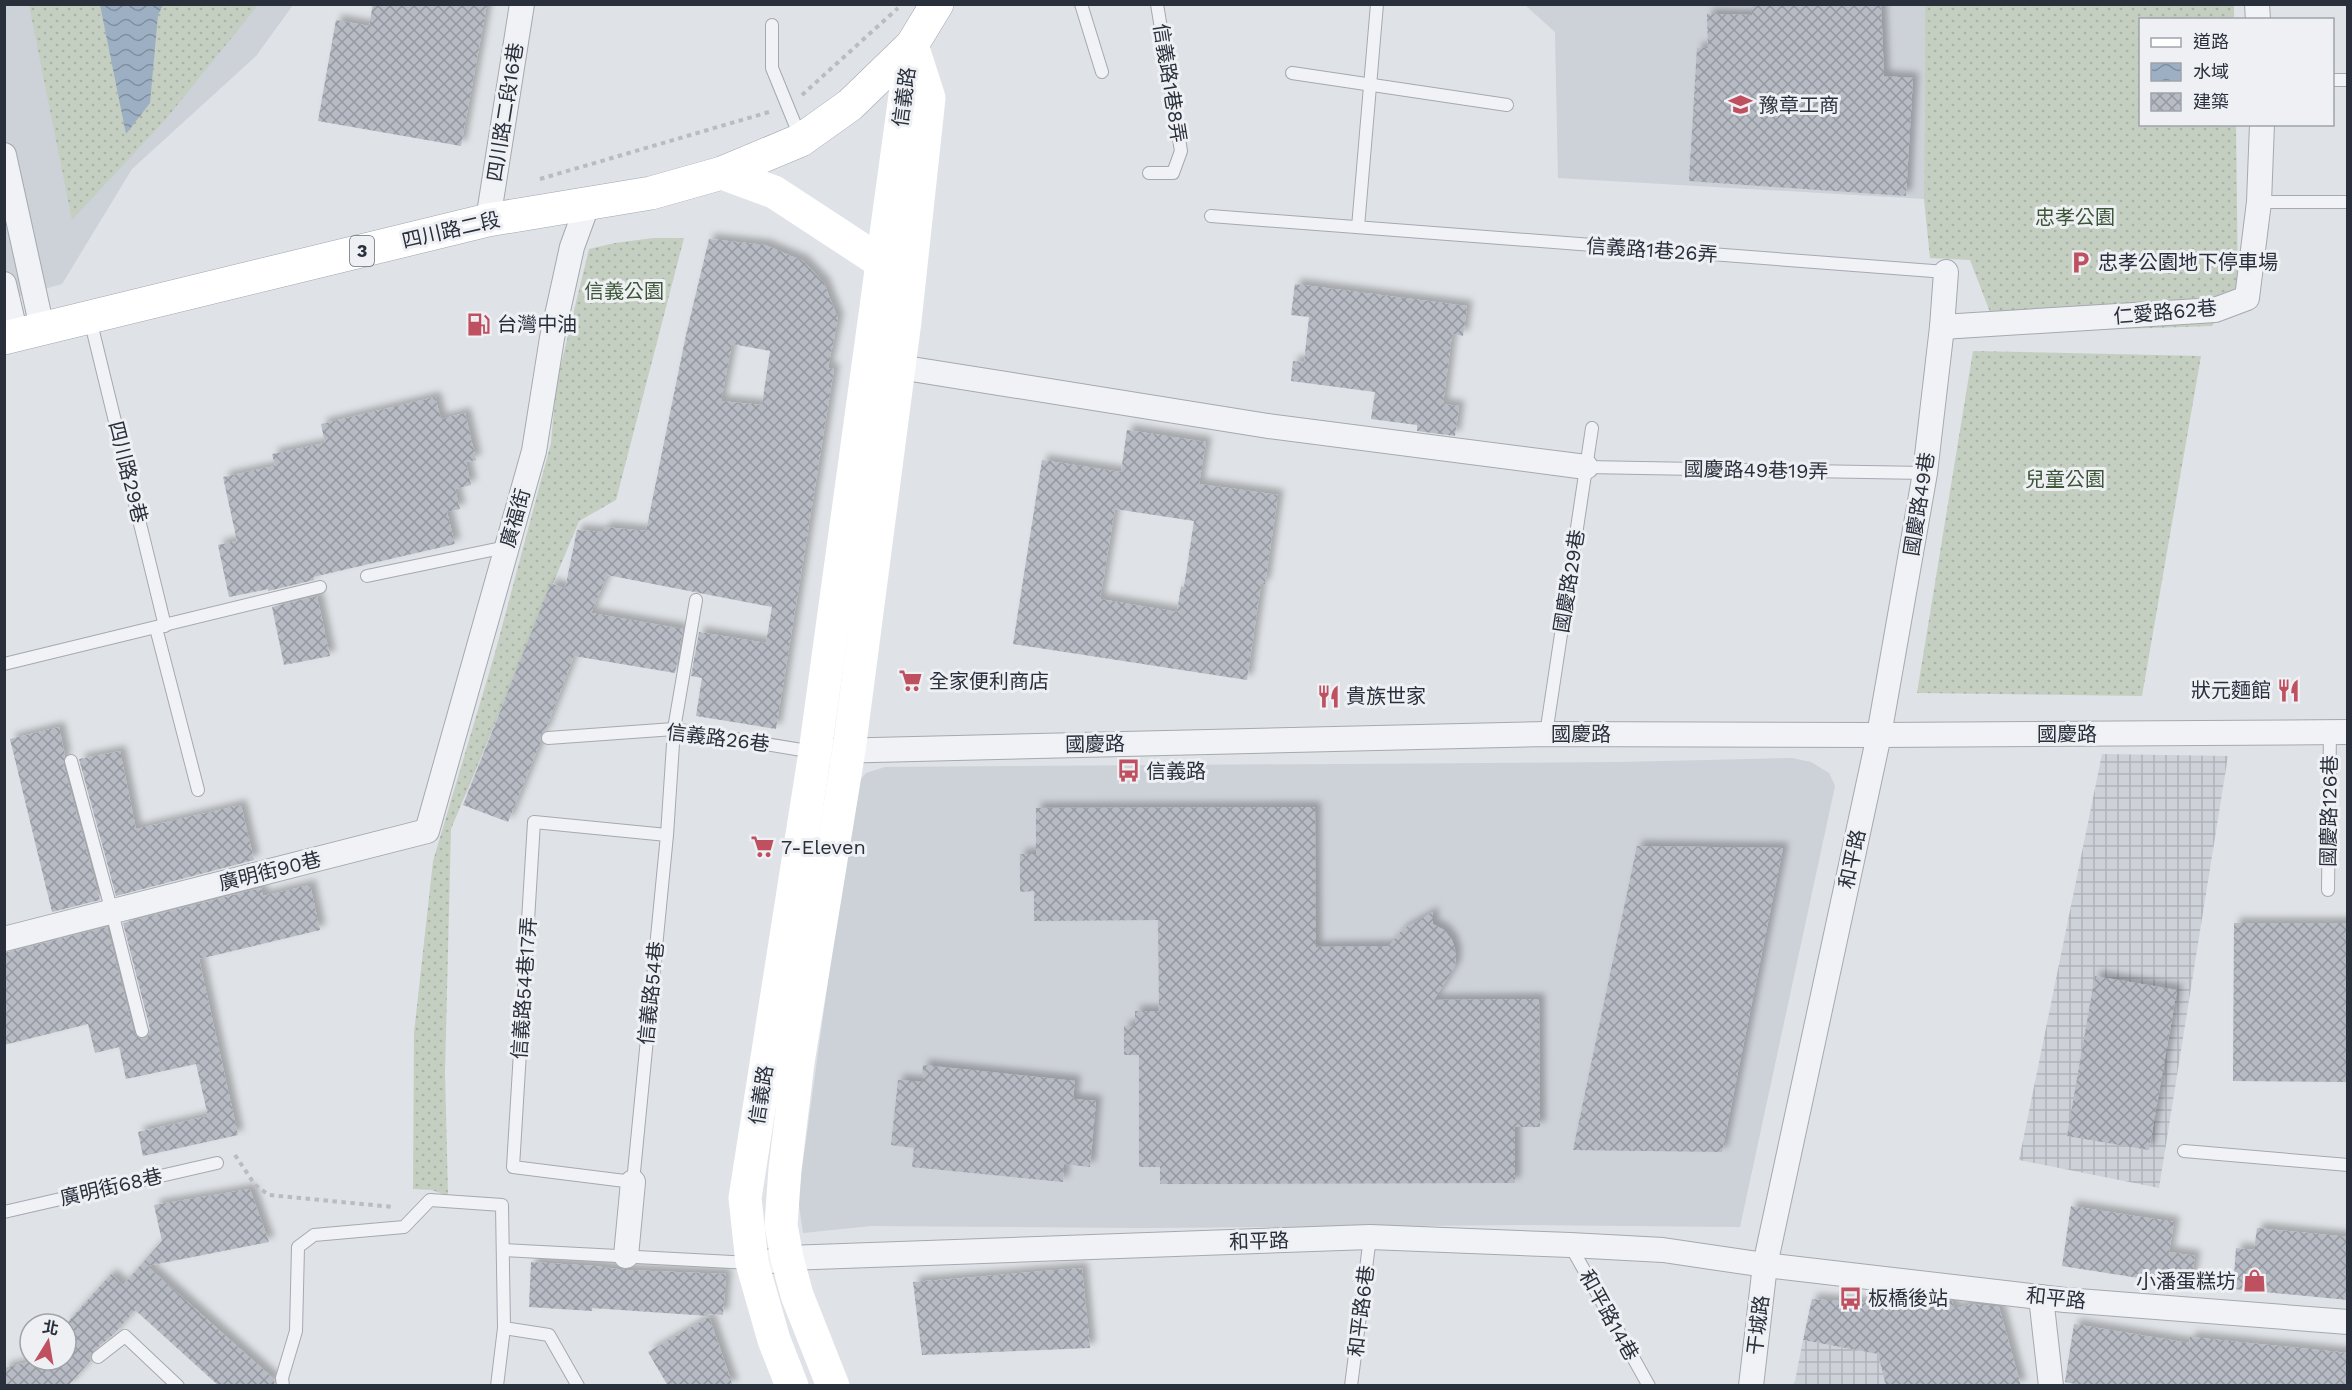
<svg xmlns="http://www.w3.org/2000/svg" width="2352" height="1390" font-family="'Work Sans','Noto Sans TC',sans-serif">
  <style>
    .built { fill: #cdd1d8 }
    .industrial { fill: url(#industrial-grid) }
    .grass { fill: url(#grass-dots) }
    .water { fill: url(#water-waves) }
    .building { fill: url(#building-cross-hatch); fill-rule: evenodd; filter: url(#shadow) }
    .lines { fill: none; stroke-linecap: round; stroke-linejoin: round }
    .lane-casing { stroke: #a5a9b0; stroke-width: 14 }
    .street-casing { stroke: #a5a9b0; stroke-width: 26 }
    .primary-casing { stroke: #9fa6b1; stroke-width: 34 }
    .path { stroke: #b9bcc1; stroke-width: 4; stroke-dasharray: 4.5 4.5; stroke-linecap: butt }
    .lane { stroke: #f1f2f5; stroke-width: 12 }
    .street { stroke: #f1f2f5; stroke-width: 24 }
    .secondary { stroke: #fff; stroke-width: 33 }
    .primary { stroke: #fff; stroke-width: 33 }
    .labels { text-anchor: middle; stroke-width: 6; stroke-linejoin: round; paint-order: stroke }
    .shield { fill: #eef0f4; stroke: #646a73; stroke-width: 1.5 }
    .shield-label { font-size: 18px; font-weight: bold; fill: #29303c }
    .street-label { font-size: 20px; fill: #29303c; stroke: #eef0f4 }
    .poi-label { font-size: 20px; fill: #29303c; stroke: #eef0f4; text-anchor: start }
    .park-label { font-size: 20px; fill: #3d5638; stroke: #eef0f4 }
  </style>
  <defs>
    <pattern id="industrial-grid" width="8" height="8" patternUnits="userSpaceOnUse" patternTransform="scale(1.5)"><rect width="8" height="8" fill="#cdd1d8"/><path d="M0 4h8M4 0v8" fill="none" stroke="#b0b4ba"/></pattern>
    <pattern id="grass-dots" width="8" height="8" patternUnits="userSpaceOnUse" patternTransform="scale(1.5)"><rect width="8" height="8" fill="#c4cfc1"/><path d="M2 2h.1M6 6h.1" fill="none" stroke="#a8b2a7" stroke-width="1.8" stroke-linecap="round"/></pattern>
    <pattern id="water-waves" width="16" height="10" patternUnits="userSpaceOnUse" patternTransform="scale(1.5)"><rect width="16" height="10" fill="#9dafc3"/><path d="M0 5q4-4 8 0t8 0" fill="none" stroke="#808fa0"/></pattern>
    <pattern id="building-cross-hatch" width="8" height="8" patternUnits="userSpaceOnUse" patternTransform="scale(1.5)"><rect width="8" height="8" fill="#b7bbc3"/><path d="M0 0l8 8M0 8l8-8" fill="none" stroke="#9598a0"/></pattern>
    <filter id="shadow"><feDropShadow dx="5.5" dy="-5.5" stdDeviation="3" flood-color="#0004"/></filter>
  </defs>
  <rect width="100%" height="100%" fill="#dfe2e6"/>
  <g class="built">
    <polygon points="5,5 293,5 256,56 132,169 62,284 5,300"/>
    <polygon points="1525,5 1925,5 1924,199 1558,178 1555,32"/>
    <polygon points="1792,758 1811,762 1829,773 1835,786 1740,1227 1524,1225 1142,1228 871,1226 803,1233 798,1198 855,786 866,773 885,767 1620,762"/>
  </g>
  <g class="industrial">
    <polygon points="2102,754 2228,756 2159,1188 2019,1160"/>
    <polygon points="1803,1340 1878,1354 1886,1385 1794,1386"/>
  </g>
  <g class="grass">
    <polygon points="29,5 258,5 166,119 72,220"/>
    <polygon points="1925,5 2234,5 2234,19 2140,20 2140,124 2236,125 2238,289 2212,326 1998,333 1970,260 1930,258 1924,199"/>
    <polygon points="653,238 684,238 616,500 579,521 451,829 445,1072 448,1196 432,1190 413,1189 414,1033 433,861 495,653 551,443 556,385 589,249 615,243"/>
    <polygon points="1973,351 2201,356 2142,696 1917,693"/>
  </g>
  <polygon class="water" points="100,5 163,5 158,15 150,103 126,134"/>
  <g class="building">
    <polygon points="373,4 487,4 461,146 318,121 336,20 369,26"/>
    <polygon points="1752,4 1881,4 1884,76 1913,78 1906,196 1689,181 1697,48 1708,48 1707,14 1752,15"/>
    <path d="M 709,239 L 765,245 L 803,261 L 824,283 L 838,319 L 828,368 L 834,369 L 776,729 L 696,716 L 702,678 L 691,676 L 699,632 L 766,643 L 772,607 L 607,575 L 591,613 L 683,629 L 675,673 L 574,656 L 545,731 L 540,735 L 541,741 L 508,822 L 463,805 L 551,583 L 565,589 L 577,530 L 603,532 L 605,527 L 646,531 L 686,335 ZM 732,344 L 770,351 L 762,405 L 721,401 Z"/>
    <polygon points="1295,284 1467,306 1463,336 1452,334 1443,404 1459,406 1455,436 1417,431 1417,425 1371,419 1375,392 1291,381 1293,361 1304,362 1309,317 1291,315"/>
    <polygon points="435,397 441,419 465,413 476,460 466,462 471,485 455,489 460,509 447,512 455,544 313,577 314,580 268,591 268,589 229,597 218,545 237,541 223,477 275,466 272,454 325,443 321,424"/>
    <path d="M 1127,430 L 1206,442 L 1199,484 L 1278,495 L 1265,584 L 1261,584 L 1247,680 L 1013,644 L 1042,460 L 1121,472 ZM 1115,509 L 1194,521 L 1184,587 L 1181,586 L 1177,612 L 1100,599 Z"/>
    <polygon points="317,596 330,656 284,665 272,607"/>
    <polygon points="59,727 65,755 63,763 100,900 52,912 10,739"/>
    <polygon points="120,751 136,829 241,805 254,860 116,896 79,759"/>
    <polygon points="1315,807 1316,947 1389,946 1403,929 1433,912 1433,924 1444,930 1452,940 1456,953 1455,966 1434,1000 1539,999 1540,1127 1515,1127 1515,1183 1160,1184 1160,1167 1139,1167 1139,1055 1124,1055 1124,1026 1135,1026 1135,1011 1159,1011 1158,920 1034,921 1034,891 1020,892 1020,854 1036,854 1036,808"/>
    <polygon points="1637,846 1783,848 1722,1152 1573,1150"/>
    <polygon points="310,885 320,930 199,959 238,1135 143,1156 138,1132 208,1116 196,1064 126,1079 119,1047 95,1053 88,1024 4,1045 4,953 107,927 134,1033 137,1037 143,1039 148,1036 150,1029 123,923 261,888 263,896"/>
    <polygon points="2234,923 2348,923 2348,1082 2233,1081"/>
    <polygon points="2095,976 2177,990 2149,1150 2067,1136"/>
    <polygon points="923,1065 1075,1081 1073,1099 1096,1101 1090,1167 1064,1164 1063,1182 912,1167 914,1148 891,1145 898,1080 922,1082"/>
    <polygon points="250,1189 269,1242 147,1266 274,1379 275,1386 219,1386 135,1310 114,1334 93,1351 91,1360 68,1386 4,1386 4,1368 37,1360 66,1360 66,1324 111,1274 123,1285 162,1241 154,1205"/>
    <polygon points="2071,1206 2174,1222 2169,1252 2195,1256 2190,1286 2062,1266"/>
    <polygon points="2257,1228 2348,1237 2348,1300 2233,1289 2236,1248 2254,1250"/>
    <polygon points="531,1262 594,1266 625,1270 726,1274 723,1315 708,1314 709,1316 592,1308 592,1311 529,1307"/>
    <polygon points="1082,1268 1090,1348 922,1355 913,1282"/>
    <polygon points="1812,1299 1906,1306 1934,1299 1952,1301 1954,1309 1972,1304 1999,1307 2021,1386 1886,1386 1878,1354 1803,1340"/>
    <polygon points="709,1317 733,1386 668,1386 648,1352"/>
    <polygon points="2074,1324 2189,1343 2190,1337 2348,1353 2348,1386 2084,1386 2065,1382"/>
  </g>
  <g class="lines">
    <defs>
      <g id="lane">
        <polyline points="1081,4 1102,72"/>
        <polyline points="772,25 772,68 801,139"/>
        <polyline points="1292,73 1507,105"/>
        <polyline points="2332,80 2348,80"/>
        <polyline points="1149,173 1173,173 1181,151 1157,4"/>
        <polyline points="2259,202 2348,202"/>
        <polyline points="1211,216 1946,272"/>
        <polyline points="1358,227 1377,4"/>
        <polyline points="90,319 165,626"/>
        <polyline points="1586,467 1925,473"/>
        <polyline points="367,576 506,547"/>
        <polyline points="156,628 198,790"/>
        <polyline points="4,664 320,587"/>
        <polyline points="1546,734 1592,428"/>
        <polyline points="548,738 674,729 814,752"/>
        <polyline points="71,761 112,912 142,1031"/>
        <polyline points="667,835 534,822 513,1167 633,1182 667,835 674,729 696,600"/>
        <polyline points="2328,890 2330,732"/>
        <polyline points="2184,1151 2348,1165"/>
        <polyline points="4,1212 217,1163"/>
        <polyline points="1570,1245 1649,1386"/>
        <polyline points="503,1250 751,1263"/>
        <polyline points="504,1328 549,1335 578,1386"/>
        <polyline points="98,1357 125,1336 178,1386"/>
        <polyline points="283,1386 282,1378 296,1331 298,1247 314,1235 404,1227 430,1200 502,1205 504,1328 497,1386"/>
        <polyline points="1351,1386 1370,1237"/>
      </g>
      <g id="street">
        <polyline points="2257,4 2258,20"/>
        <polyline points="4,155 42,328"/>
        <polyline points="488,220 522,4"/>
        <polyline points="4,284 16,335"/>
        <polyline points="1942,327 2215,310 2247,298 2259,202 2262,124"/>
        <polyline points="899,367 1268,426 1586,467"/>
        <polyline points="832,751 1546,734 1879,735 2348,732"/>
        <polyline points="4,939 427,831 534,451 552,338 572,247 588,203"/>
        <polyline points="626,1256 633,1182"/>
        <polyline points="771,1261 787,1258 1370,1237 1570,1245 1663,1250 1765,1265 2065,1300 2348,1322"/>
        <polyline points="2041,1297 2051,1386"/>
        <polyline points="1751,1386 1765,1265 1879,735 1925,473 1942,327 1946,272"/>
      </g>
      <polyline id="primary" points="4,338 488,220 651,193 722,173 801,140 850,105 912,45 937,4"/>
    </defs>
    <use href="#lane" class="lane-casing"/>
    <use href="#street" class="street-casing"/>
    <use href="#primary" class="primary-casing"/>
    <g class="path">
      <polyline points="802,95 898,8"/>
      <polyline points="540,179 769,112"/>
      <polyline points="235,1155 255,1185 269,1195 393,1207"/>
    </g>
    <use href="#lane" class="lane"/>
    <use href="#street" class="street"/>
    <g class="secondary">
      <polyline points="722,173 774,192 881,262 890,277"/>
      <polyline points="792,1386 774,1340 752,1263 745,1198 815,752 911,52"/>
      <polyline points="833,1386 797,1295 787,1258 781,1225 785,1169 798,1062 849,750 905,321 929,98 912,45"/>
    </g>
    <use href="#primary" class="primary"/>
  </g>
  <defs>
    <symbol id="school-bare" viewBox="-9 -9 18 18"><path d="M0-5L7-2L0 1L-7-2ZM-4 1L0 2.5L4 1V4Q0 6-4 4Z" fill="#bf505f" stroke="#eef0f4" stroke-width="2.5" paint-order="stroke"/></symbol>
    <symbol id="parking-bare" viewBox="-9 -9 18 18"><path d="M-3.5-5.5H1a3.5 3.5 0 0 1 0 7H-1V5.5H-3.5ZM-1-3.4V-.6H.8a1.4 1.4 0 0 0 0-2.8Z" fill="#bf505f" stroke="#eef0f4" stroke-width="2.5" paint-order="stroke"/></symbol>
    <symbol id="fuel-bare" viewBox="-9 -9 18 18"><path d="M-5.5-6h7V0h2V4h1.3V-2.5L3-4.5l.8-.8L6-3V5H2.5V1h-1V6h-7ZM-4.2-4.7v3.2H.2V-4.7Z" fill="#bf505f" stroke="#eef0f4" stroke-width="2.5" paint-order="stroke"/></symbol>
    <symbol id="supermarket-bare" viewBox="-9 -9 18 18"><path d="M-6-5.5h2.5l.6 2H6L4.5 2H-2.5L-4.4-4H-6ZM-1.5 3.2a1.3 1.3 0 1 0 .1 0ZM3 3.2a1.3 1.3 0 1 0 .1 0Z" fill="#bf505f" stroke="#eef0f4" stroke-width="2.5" paint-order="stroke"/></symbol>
    <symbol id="restaurant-bare" viewBox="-9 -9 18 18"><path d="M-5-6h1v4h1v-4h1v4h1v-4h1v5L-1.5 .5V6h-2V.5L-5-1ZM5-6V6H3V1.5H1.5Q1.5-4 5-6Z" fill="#bf505f" stroke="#eef0f4" stroke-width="2.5" paint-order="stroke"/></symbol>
    <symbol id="bus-bare" viewBox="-9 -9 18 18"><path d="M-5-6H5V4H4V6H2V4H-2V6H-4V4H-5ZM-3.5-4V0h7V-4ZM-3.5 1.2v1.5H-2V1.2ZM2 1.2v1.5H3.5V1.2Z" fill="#bf505f" stroke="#eef0f4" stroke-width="2.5" paint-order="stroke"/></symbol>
    <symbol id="shop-bare" viewBox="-9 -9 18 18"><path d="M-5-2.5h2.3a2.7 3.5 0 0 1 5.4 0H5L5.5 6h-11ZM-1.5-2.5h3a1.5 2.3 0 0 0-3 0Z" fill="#bf505f" stroke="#eef0f4" stroke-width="2.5" paint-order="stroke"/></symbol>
  </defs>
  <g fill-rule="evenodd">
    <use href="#school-bare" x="1724" y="88" width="33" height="33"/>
    <use href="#parking-bare" x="2064" y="246" width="33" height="33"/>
    <use href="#fuel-bare" x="462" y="308" width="33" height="33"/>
    <use href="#supermarket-bare" x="894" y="664" width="33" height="33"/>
    <use href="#restaurant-bare" x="2272" y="674" width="33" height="33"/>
    <use href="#restaurant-bare" x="1312" y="680" width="33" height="33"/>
    <use href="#bus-bare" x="1112" y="754" width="33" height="33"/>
    <use href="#supermarket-bare" x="746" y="830" width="33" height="33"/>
    <use href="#shop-bare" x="2238" y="1264" width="33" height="33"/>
    <use href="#bus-bare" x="1834" y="1282" width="33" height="33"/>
  </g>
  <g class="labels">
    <rect class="shield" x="350" y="236" width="24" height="30" rx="4.5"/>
    <g class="shield-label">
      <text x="362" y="257">3</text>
    </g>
    <g class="street-label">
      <text transform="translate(1170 83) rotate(81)" y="7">信義路1巷8弄</text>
      <text transform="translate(904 97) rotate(-82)" y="7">信義路</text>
      <text transform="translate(505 112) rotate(-81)" y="7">四川路二段16巷</text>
      <text transform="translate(451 230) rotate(-13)" y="7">四川路二段</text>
      <text transform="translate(1652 250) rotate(4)" y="7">信義路1巷26弄</text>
      <text transform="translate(2165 312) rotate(-5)" y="7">仁愛路62巷</text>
      <text transform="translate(1756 470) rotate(1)" y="7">國慶路49巷19弄</text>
      <text transform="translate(128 472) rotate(76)" y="7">四川路29巷</text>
      <text transform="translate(1919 504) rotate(-81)" y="7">國慶路49巷</text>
      <text transform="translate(515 518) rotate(-74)" y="7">廣福街</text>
      <text transform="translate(1569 581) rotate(-81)" y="7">國慶路29巷</text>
      <text x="1581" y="741">國慶路</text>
      <text x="2067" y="741">國慶路</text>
      <text transform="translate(718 738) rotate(7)" y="7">信義路26巷</text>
      <text transform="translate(1095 744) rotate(-1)" y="7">國慶路</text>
      <text transform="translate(2329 811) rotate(-89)" y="7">國慶路126巷</text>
      <text transform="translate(1852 859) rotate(-78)" y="7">和平路</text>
      <text transform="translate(270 871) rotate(-14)" y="7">廣明街90巷</text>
      <text transform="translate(524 988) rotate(-86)" y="7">信義路54巷17弄</text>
      <text transform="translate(651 993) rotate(-84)" y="7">信義路54巷</text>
      <text transform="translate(761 1095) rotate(-81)" y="7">信義路</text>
      <text transform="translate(111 1187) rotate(-13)" y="7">廣明街68巷</text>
      <text transform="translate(1259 1241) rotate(-2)" y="7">和平路</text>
      <text transform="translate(2056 1298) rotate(6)" y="7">和平路</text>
      <text transform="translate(1361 1311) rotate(-83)" y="7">和平路6巷</text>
      <text transform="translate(1609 1315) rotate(61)" y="7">和平路14巷</text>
      <text transform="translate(1758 1325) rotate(-83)" y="7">干城路</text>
    </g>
    <g class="poi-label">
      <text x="1759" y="112">豫章工商</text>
      <text x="2098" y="269">忠孝公園地下停車場</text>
      <text x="497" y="331">台灣中油</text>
      <text x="929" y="688">全家便利商店</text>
      <text x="2271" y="697" text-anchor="end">狀元麵館</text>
      <text x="1346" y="703">貴族世家</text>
      <text x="1146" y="778">信義路</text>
      <text x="781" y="854">7-Eleven</text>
      <text x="2236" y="1288" text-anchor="end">小潘蛋糕坊</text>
      <text x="1868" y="1305">板橋後站</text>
    </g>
    <g class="park-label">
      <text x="2075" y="224">忠孝公園</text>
      <text x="624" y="298">信義公園</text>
      <text x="2065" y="486">兒童公園</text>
    </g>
  </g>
  <rect width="2352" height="1390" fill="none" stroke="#29303c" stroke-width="12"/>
  <rect x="2139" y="18" width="195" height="108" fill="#eef0f4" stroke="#9fa3aa" stroke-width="1.5"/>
  <rect x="2151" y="38" width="30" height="9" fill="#ffffff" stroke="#9fa3aa" stroke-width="1.5"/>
  <text x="2193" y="48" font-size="18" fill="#29303c">道路</text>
  <rect x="2151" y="63" width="30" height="18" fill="url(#water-waves)" stroke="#9fa3aa" stroke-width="1.5"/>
  <text x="2193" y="78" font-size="18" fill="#29303c">水域</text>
  <rect x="2151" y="93" width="30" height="18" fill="url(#building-cross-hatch)" stroke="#9fa3aa" stroke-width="1.5"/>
  <text x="2193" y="108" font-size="18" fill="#29303c">建築</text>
  <g transform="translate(48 1342) rotate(11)"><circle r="28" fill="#eef0f4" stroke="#9fa3aa" stroke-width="1.5"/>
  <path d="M0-4.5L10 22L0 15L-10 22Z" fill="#bf505f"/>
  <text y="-9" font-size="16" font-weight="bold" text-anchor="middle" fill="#29303c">北</text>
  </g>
</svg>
